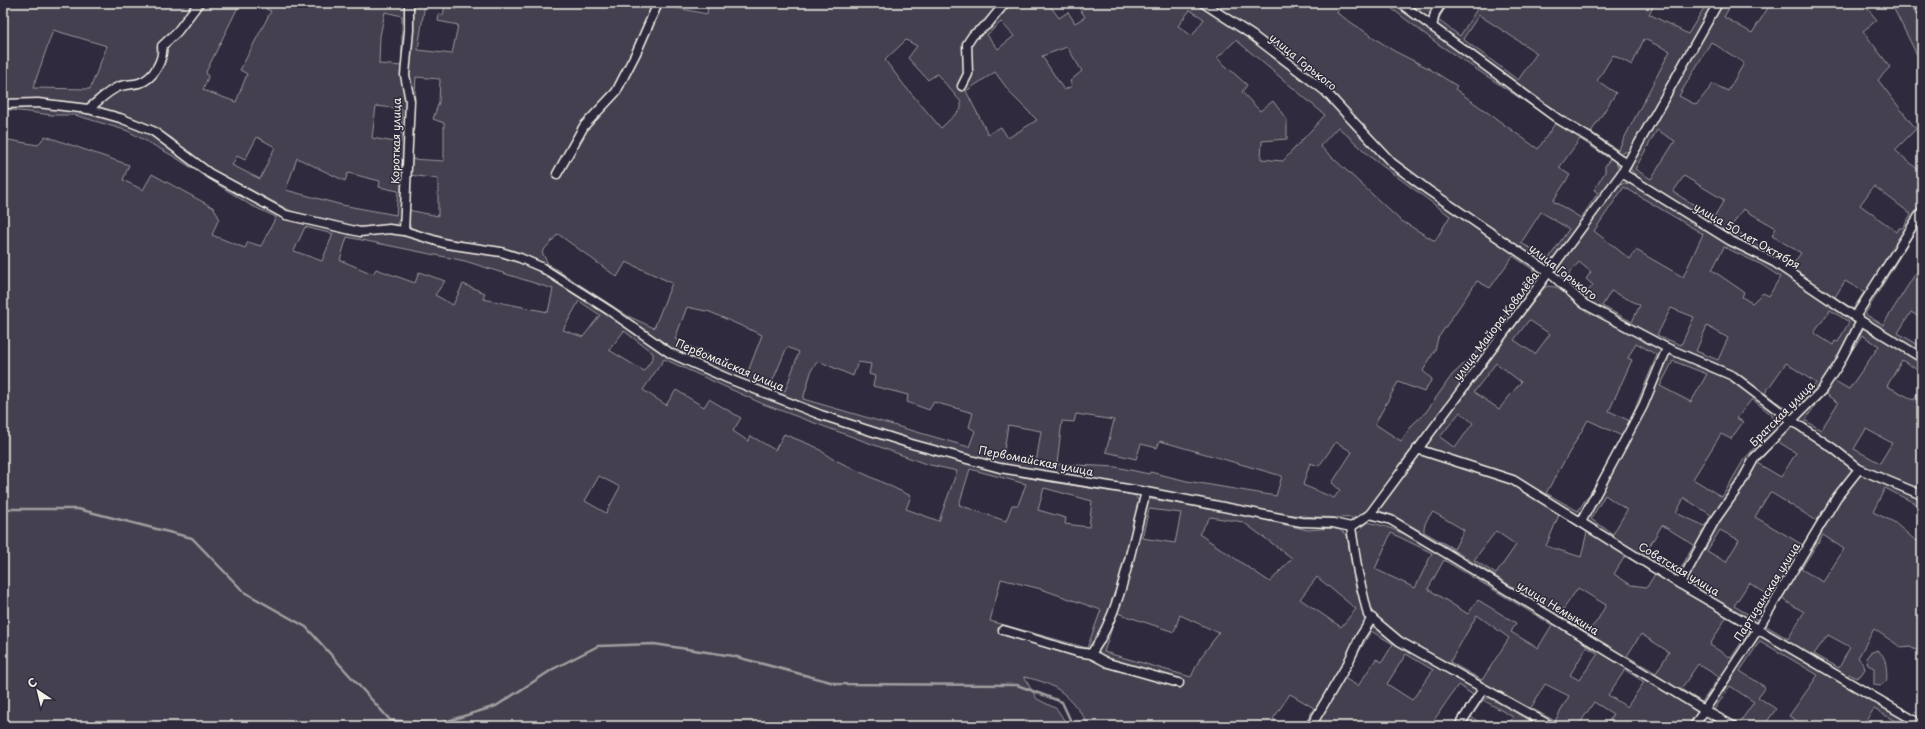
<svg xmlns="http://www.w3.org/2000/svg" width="1925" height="729" font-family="'Playpen Sans',sans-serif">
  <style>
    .green { fill: #454050; stroke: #9c989c; fill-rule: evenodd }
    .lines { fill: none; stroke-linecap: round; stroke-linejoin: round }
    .stream { stroke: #a19ea0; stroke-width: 2.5 }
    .street-casing { stroke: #f4f1e8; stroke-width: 11 }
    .secondary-casing { stroke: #f4f1e8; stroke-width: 14 }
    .street { stroke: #2f2a3d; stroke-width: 8 }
    .secondary { stroke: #2f2a3d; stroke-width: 11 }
    .labels { text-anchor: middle; stroke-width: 3; stroke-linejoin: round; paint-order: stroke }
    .street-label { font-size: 11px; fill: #f4f1e8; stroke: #2f2a3d }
  </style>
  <rect width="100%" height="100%" fill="#2f2a3d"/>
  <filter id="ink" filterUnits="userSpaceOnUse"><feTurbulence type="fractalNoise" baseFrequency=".025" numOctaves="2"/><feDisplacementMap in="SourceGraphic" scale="8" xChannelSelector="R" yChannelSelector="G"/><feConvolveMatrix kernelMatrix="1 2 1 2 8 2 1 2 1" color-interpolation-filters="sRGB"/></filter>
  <g filter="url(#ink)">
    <g class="green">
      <path d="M 3,3 L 240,3 L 206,72 L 208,77 L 203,90 L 236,102 L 247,74 L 240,70 L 271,11 L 266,9 L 268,3 L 406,3 L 407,104 L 400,218 L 396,225 L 364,227 L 347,226 L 291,211 L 200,163 L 172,138 L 155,128 L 119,115 L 3,101 ZM 385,12 L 402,16 L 402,66 L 379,64 L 380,36 ZM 53,30 L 107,46 L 90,89 L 33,88 ZM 376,106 L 402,109 L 401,143 L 372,138 ZM 257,137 L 275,147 L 260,179 L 232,165 L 237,156 L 245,160 ZM 297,158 L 345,181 L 348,173 L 380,181 L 379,187 L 398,191 L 396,215 L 342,205 L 286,190 Z"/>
      <path d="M 412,3 L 425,3 L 418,50 L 452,54 L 458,25 L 438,21 L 439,14 L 443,15 L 445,6 L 456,9 L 458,3 L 656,3 L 637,50 L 615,91 L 583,125 L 554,177 L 557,177 L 570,157 L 575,145 L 588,123 L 618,92 L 639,50 L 659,3 L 669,3 L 667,6 L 707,14 L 708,3 L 1048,3 L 1059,18 L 1068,12 L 1075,23 L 1085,17 L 1076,3 L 1196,3 L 1200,5 L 1252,38 L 1323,92 L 1392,164 L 1427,192 L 1542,271 L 1543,277 L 1403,460 L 1372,506 L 1362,515 L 1355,518 L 1314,517 L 1284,514 L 1072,476 L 1051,475 L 989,461 L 844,421 L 777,396 L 710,368 L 670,349 L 591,295 L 524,255 L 498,249 L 444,240 L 417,232 L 410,226 L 407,212 L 412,99 L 409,76 L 412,42 ZM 1190,10 L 1204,19 L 1192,36 L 1178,26 ZM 1001,22 L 1014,36 L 998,49 L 987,35 ZM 906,40 L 917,46 L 908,58 L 928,80 L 937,74 L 961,102 L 961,109 L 941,128 L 904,85 L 885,60 ZM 1236,40 L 1325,115 L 1283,161 L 1261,159 L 1262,141 L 1287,139 L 1287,120 L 1273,101 L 1260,111 L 1242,92 L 1247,85 L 1217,58 ZM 1067,47 L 1082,71 L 1070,81 L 1072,86 L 1064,90 L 1042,56 ZM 995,72 L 1011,94 L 1037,120 L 1008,138 L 1001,127 L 988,134 L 966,91 ZM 416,77 L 440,79 L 439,102 L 433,119 L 444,123 L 444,161 L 411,159 ZM 1338,127 L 1373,159 L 1450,216 L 1435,241 L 1400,220 L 1320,146 ZM 410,175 L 438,179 L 438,216 L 408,210 ZM 558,234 L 617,277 L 626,262 L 672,283 L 654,328 L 628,316 L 548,264 L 542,252 ZM 1513,256 L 1535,271 L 1535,273 L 1484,345 L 1452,375 L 1426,412 L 1413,424 L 1401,441 L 1375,424 L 1398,382 L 1424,392 L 1432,379 L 1423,371 L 1435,350 L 1438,338 L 1477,281 L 1490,288 ZM 687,307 L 710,312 L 762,335 L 747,374 L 675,339 ZM 787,347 L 799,352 L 785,391 L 771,385 ZM 818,361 L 853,376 L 858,362 L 871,364 L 869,374 L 875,376 L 873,386 L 908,395 L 907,402 L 929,410 L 934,402 L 973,413 L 969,427 L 975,431 L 969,447 L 803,399 L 812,369 ZM 1076,414 L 1114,420 L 1106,452 L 1136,459 L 1141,444 L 1157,448 L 1160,441 L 1282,476 L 1276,496 L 1187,481 L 1150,472 L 1149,474 L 1116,467 L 1057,464 L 1062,421 L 1074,422 ZM 1008,425 L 1041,431 L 1036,463 L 1027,463 L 1003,457 ZM 1336,442 L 1352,452 L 1332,483 L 1340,490 L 1334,498 L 1303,485 L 1310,463 L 1319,466 Z"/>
      <path d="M 1205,3 L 1341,3 L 1337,13 L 1394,51 L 1428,68 L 1457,86 L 1455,89 L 1538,149 L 1556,122 L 1438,44 L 1391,8 L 1378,3 L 1393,3 L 1615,159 L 1619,171 L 1554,261 L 1549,263 L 1544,263 L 1461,210 L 1392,159 L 1325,89 ZM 1580,139 L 1610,159 L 1605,166 L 1605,172 L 1594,190 L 1598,193 L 1581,218 L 1553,201 L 1570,175 L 1559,168 ZM 1541,212 L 1569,229 L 1549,258 L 1521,243 Z"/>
      <polygon points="1403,3 1441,3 1431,22"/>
      <path d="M 1444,3 L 1448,3 L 1438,20 L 1460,36 L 1477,9 L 1467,3 L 1655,3 L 1649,14 L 1688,34 L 1707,3 L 1715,3 L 1629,151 L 1619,154 L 1557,115 L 1435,25 L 1437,15 ZM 1479,15 L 1537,53 L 1518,80 L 1463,39 ZM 1644,39 L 1670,51 L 1618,150 L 1591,132 L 1616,93 L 1597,81 L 1613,55 L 1632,65 Z"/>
      <path d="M 1722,3 L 1732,3 L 1724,17 L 1752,33 L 1771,3 L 1863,3 L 1877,20 L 1863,31 L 1890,67 L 1878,80 L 1916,129 L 1895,150 L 1922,173 L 1922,209 L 1854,314 L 1640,179 L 1631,170 L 1630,164 ZM 1711,42 L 1744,63 L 1728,91 L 1713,84 L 1696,105 L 1679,96 ZM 1657,130 L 1675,141 L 1651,179 L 1635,169 ZM 1684,176 L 1724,200 L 1714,217 L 1673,192 ZM 1874,186 L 1911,214 L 1903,228 L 1899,228 L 1897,232 L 1860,205 ZM 1743,209 L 1776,228 L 1772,236 L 1801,253 L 1791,267 L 1731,227 ZM 1845,281 L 1864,292 L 1853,309 L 1835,297 Z"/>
      <polygon points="1891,3 1911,3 1922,29 1922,65"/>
      <path d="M 3,105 L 38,105 L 88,112 L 120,120 L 152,133 L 230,186 L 318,224 L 390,230 L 522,261 L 594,304 L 664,353 L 784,405 L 829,422 L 978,465 L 1039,480 L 1134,495 L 1139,501 L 1138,507 C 1131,531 1109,640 1088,649 C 1076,654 1016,630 1001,625 L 999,632 L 1065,653 L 1091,656 L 1099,649 L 1120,595 L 1146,501 L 1150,499 L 1225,511 L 1308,530 L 1331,528 L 1340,530 L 1347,535 L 1355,585 L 1362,608 L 1368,620 L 1309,726 L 1304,726 L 1314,708 L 1290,694 L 1273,719 L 1284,726 L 1090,726 C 1070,697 1060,684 1024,677 L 1037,699 L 1057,709 L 1066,723 L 1077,726 L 3,726 L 3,139 L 38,145 L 45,136 L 129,165 L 123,180 L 143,190 L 152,174 L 214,208 L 219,218 L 212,235 L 245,248 L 248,242 L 261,246 L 276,217 L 250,205 L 173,156 L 128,131 L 75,115 L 52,115 L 3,109 ZM 305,227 L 333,234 L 322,261 L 294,251 ZM 347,237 L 465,261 L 553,289 L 548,312 L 483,299 L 485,293 L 463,284 L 453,305 L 435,295 L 445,281 L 419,272 L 415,283 L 376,269 L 373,274 L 340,260 ZM 579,301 L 600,315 L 583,337 L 563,330 ZM 624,331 L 653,353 L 653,358 L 644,371 L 609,350 ZM 664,359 L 763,404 L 926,464 L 957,471 L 939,521 L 906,509 L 911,496 L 831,458 L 816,447 L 784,434 L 775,450 L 751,436 L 748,441 L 733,431 L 741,418 L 709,399 L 704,407 L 676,390 L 666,405 L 643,390 ZM 970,469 L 1026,484 L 1018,505 L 1012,505 L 1006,521 L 959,505 ZM 599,476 L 620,487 L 606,513 L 585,501 ZM 1044,488 L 1092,501 L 1089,527 L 1065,524 L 1066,518 L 1038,510 ZM 1149,509 L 1181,513 L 1175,543 L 1142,538 ZM 1210,517 L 1243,522 L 1292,558 L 1270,582 L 1199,534 ZM 1317,577 L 1356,609 L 1341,627 L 1300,599 ZM 1001,579 L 1041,589 L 1101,610 L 1087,648 L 990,621 ZM 1117,613 L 1174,632 L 1180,615 L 1219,633 L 1200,658 L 1191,677 L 1104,652 Z"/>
      <path d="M 1624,183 L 1631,184 L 1645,191 L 1744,252 L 1773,267 L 1850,317 L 1855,324 L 1852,334 L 1820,390 L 1792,418 L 1741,377 L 1712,362 L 1655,339 L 1594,307 L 1559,279 L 1557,272 L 1561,264 L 1616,188 ZM 1624,187 L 1703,234 L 1683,277 L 1636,250 L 1630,259 L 1594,231 ZM 1724,247 L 1762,265 L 1780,277 L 1769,296 L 1763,293 L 1752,303 L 1742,297 L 1744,292 L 1712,270 ZM 1579,262 L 1591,272 L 1586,279 L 1593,285 L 1584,296 L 1564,280 ZM 1611,291 L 1640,305 L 1632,322 L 1602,306 ZM 1671,308 L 1694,317 L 1681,345 L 1657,335 ZM 1830,310 L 1849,322 L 1838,342 L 1835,341 L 1833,345 L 1814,333 ZM 1707,326 L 1728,338 L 1718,360 L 1696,351 ZM 1786,363 L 1816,383 L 1793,414 L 1765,393 Z"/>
      <polygon points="1922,214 1922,235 1916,230 1865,314 1883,325 1919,268 1916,265 1922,257 1922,319 1911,312 1898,333 1922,347 1922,354 1857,315"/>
      <path d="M 1548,286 L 1555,287 L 1588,308 L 1664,348 L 1641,405 L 1581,519 L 1528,487 L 1423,450 L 1425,444 L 1544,288 ZM 1529,320 L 1550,334 L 1535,354 L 1514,340 ZM 1636,343 L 1657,355 L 1630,421 L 1609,411 L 1632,360 L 1628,358 ZM 1496,363 L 1521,382 L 1499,409 L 1474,392 ZM 1460,412 L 1473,423 L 1455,448 L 1440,437 ZM 1588,420 L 1622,436 L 1594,487 L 1578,511 L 1546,493 Z"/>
      <path d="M 1861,325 L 1922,361 L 1922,373 L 1902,360 L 1887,386 L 1914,400 L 1922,384 L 1922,389 L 1916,402 L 1922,405 L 1922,492 L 1875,473 L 1859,464 L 1796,421 L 1805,411 ZM 1862,335 L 1879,346 L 1849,389 L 1833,380 ZM 1824,393 L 1838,403 L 1821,430 L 1805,420 ZM 1866,429 L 1892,443 L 1880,463 L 1854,449 Z"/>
      <path d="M 1668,350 L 1730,376 L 1786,419 L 1746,466 L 1680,581 L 1584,521 ZM 1673,361 L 1707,374 L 1691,402 L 1660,386 ZM 1752,399 L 1772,415 L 1772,421 L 1765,434 L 1749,454 L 1744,459 L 1722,497 L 1693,479 L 1721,434 L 1731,439 L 1743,422 L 1737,418 ZM 1605,495 L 1627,510 L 1613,534 L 1591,519 ZM 1684,498 L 1711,515 L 1705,526 L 1676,513 ZM 1662,525 L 1694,545 L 1677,575 L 1645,554 Z"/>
      <path d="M 1790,426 L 1794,426 L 1829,447 L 1854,469 L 1757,626 L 1690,586 L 1686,581 L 1687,576 L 1750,468 ZM 1777,441 L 1796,453 L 1781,477 L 1757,463 ZM 1770,492 L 1817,521 L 1803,545 L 1755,517 ZM 1720,530 L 1739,540 L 1726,562 L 1707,551 ZM 1749,583 L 1772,597 L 1758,620 L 1734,606 Z"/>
      <path d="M 1421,454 L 1514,484 L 1754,629 L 1703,706 L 1463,556 L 1396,517 L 1379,511 L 1381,506 L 1416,456 ZM 1433,512 L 1464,530 L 1454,549 L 1424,532 C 1423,525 1428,517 1433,512 ZM 1559,515 L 1587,532 L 1581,557 L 1546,546 ZM 1496,531 L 1516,545 L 1496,574 L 1474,560 ZM 1625,556 L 1655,574 L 1647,587 L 1631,585 L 1614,574 ZM 1578,588 L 1606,605 L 1597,621 L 1588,631 L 1560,614 ZM 1727,616 L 1749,631 L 1731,658 L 1710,645 ZM 1641,634 L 1669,652 L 1656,673 L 1627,656 ZM 1698,664 L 1719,677 L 1702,702 L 1681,689 Z"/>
      <path d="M 1864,474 L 1922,498 L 1922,507 L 1885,488 L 1873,512 L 1894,522 L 1915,540 L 1922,542 L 1922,653 L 1910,647 L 1902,648 L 1874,629 L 1858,658 L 1863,663 L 1865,669 L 1860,676 L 1856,678 L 1849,674 L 1846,678 L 1760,628 L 1840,497 L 1857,475 ZM 1823,535 L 1844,549 L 1823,582 L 1801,569 ZM 1782,599 L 1804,612 L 1788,639 L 1765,625 ZM 1828,635 L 1850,647 L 1839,668 L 1814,654 Z"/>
      <path d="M 1367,522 C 1413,530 1464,568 1504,592 C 1569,631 1635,671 1700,711 L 1691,726 L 1685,726 L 1679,723 L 1673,726 L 1606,726 L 1613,714 L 1594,702 L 1578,726 L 1555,726 L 1389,631 C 1384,627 1378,623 1375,619 C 1366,609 1355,554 1356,541 C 1357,533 1362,527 1367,522 ZM 1391,533 L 1432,553 L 1415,588 L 1375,569 ZM 1444,560 L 1552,625 L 1538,648 L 1511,632 L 1516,623 L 1478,600 L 1468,614 L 1428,589 ZM 1477,615 L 1509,638 L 1482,680 L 1450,662 ZM 1587,647 L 1598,654 L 1579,680 L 1570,675 ZM 1625,670 L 1644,682 L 1627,707 L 1608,695 ZM 1545,684 L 1569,696 L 1555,721 L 1531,708 Z"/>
      <path d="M 1372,621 L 1477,689 L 1478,691 L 1457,726 L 1453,726 L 1473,695 L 1458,685 L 1430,726 L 1312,726 ZM 1371,631 L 1393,644 L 1382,662 L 1376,659 L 1358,686 L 1344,678 ZM 1406,654 L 1433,670 L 1412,700 L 1387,684 Z"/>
      <path d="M 1758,632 L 1841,679 L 1909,722 L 1911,726 L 1904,726 L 1874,709 L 1862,726 L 1844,726 L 1841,724 L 1840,726 L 1806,726 L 1789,716 L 1818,675 L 1760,641 L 1740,671 L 1765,687 L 1758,697 L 1776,709 L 1764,726 L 1735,726 L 1707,709 ZM 1730,686 L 1754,702 L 1738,725 L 1714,710 Z"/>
      <path d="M 1877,650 C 1888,657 1886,669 1887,680 L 1880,686 L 1874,685 L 1874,668 L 1868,665 L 1866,658 L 1870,653 Z"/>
      <polygon points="1481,698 1490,698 1539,726 1507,726 1513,717 1483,700 1471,717 1486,726 1462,726"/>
    </g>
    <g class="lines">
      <polyline class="stream" points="3,509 78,509 192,538 244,592 306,627 390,720 438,724 496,706 553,669 598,646 654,644 733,656 838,684 1017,685 1062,702 1073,726"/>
      <defs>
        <g id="street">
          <polyline points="1203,3 1252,35 1325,91 1392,163 1428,190 1550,273 1584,304 1667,348 1733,376 1791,420 1834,449 1859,469 1922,495"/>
          <polyline points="1400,3 1558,119 1593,140 1627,164"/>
          <polyline points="1432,27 1435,13 1442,3"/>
          <polyline points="962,86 968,74 967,44 973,35 988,24 1005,3"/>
          <polyline points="3,104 38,103 88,109 120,118 153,131 209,173 286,215 360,232 389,229 404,231 447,244 501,252 520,258 541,267 610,311 670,353 729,379 821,415 908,443 1000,468 1146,492 1301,522 1333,523 1351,527 1358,573 1368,615 1399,641 1551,726"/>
          <path d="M 88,109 C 98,102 106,92 118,87 C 124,84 132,85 139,83 C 154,79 164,59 162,46 L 177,32 L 199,3"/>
          <polyline points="1622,173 1731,241 1774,262 1861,321 1922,358"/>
          <polyline points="557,174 584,126 616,92 637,51 658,3"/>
          <polyline points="404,231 410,101 405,75 409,30 409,3"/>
          <polyline points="1855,317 1922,211"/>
          <polyline points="1417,449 1513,480 1680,584 1922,725"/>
          <polyline points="1370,514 1391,520 1446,553 1704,710 1733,726"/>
          <polyline points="1581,522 1643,406 1667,348"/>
          <polyline points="1351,527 1370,514 1622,173 1718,3"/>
          <polyline points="1680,584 1715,520 1739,486 1755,457 1822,390 1839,364 1861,321"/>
          <polyline points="1003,630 1077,652 1091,654 1108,663 1179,683"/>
          <path d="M 1091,654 C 1123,609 1131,544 1146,492"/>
          <polyline points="1311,726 1348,663 1360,637 1372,618"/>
          <polyline points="1459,726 1483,689"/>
          <polyline points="1694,726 1758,629 1837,497 1859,469"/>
        </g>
        <polyline id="secondary" points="1920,3 1922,9"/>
      </defs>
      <use href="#street" class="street-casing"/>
      <use href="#secondary" class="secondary-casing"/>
      <use href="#street" class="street"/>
      <use href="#secondary" class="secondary"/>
    </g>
  </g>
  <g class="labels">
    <g class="street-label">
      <text transform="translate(1303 62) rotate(39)" y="4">улица Горького</text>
      <text transform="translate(396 141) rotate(-89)" y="4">Короткая улица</text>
      <text transform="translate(1747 236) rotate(30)" y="4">улица 50 лет Октября</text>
      <text transform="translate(1563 272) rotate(38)" y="4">улица Горького</text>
      <text transform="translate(1496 326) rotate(-53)" y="4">улица Майора Ковалёва</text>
      <text transform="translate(730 365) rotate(23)" y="4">Первомайская улица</text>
      <text transform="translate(1782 414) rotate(-45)" y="4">Братская улица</text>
      <text transform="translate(1036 461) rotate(11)" y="4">Первомайская улица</text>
      <text transform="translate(1679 569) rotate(31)" y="4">Советская улица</text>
      <text transform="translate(1767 592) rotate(-58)" y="4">Партизанская улица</text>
      <text transform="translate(1558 608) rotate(31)" y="4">улица Немыкина</text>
    </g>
  </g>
  <rect width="1925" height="729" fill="none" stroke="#2f2a3d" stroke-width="16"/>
  <rect x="8" y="8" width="1909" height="713" fill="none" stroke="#f4f1e8" stroke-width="1.5" filter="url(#ink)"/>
  <g transform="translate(38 691) rotate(325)" stroke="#2f2a3d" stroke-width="3" paint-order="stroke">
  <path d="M0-3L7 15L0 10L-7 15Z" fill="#f4f1e8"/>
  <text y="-6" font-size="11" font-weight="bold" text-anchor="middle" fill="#f4f1e8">С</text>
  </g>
</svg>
